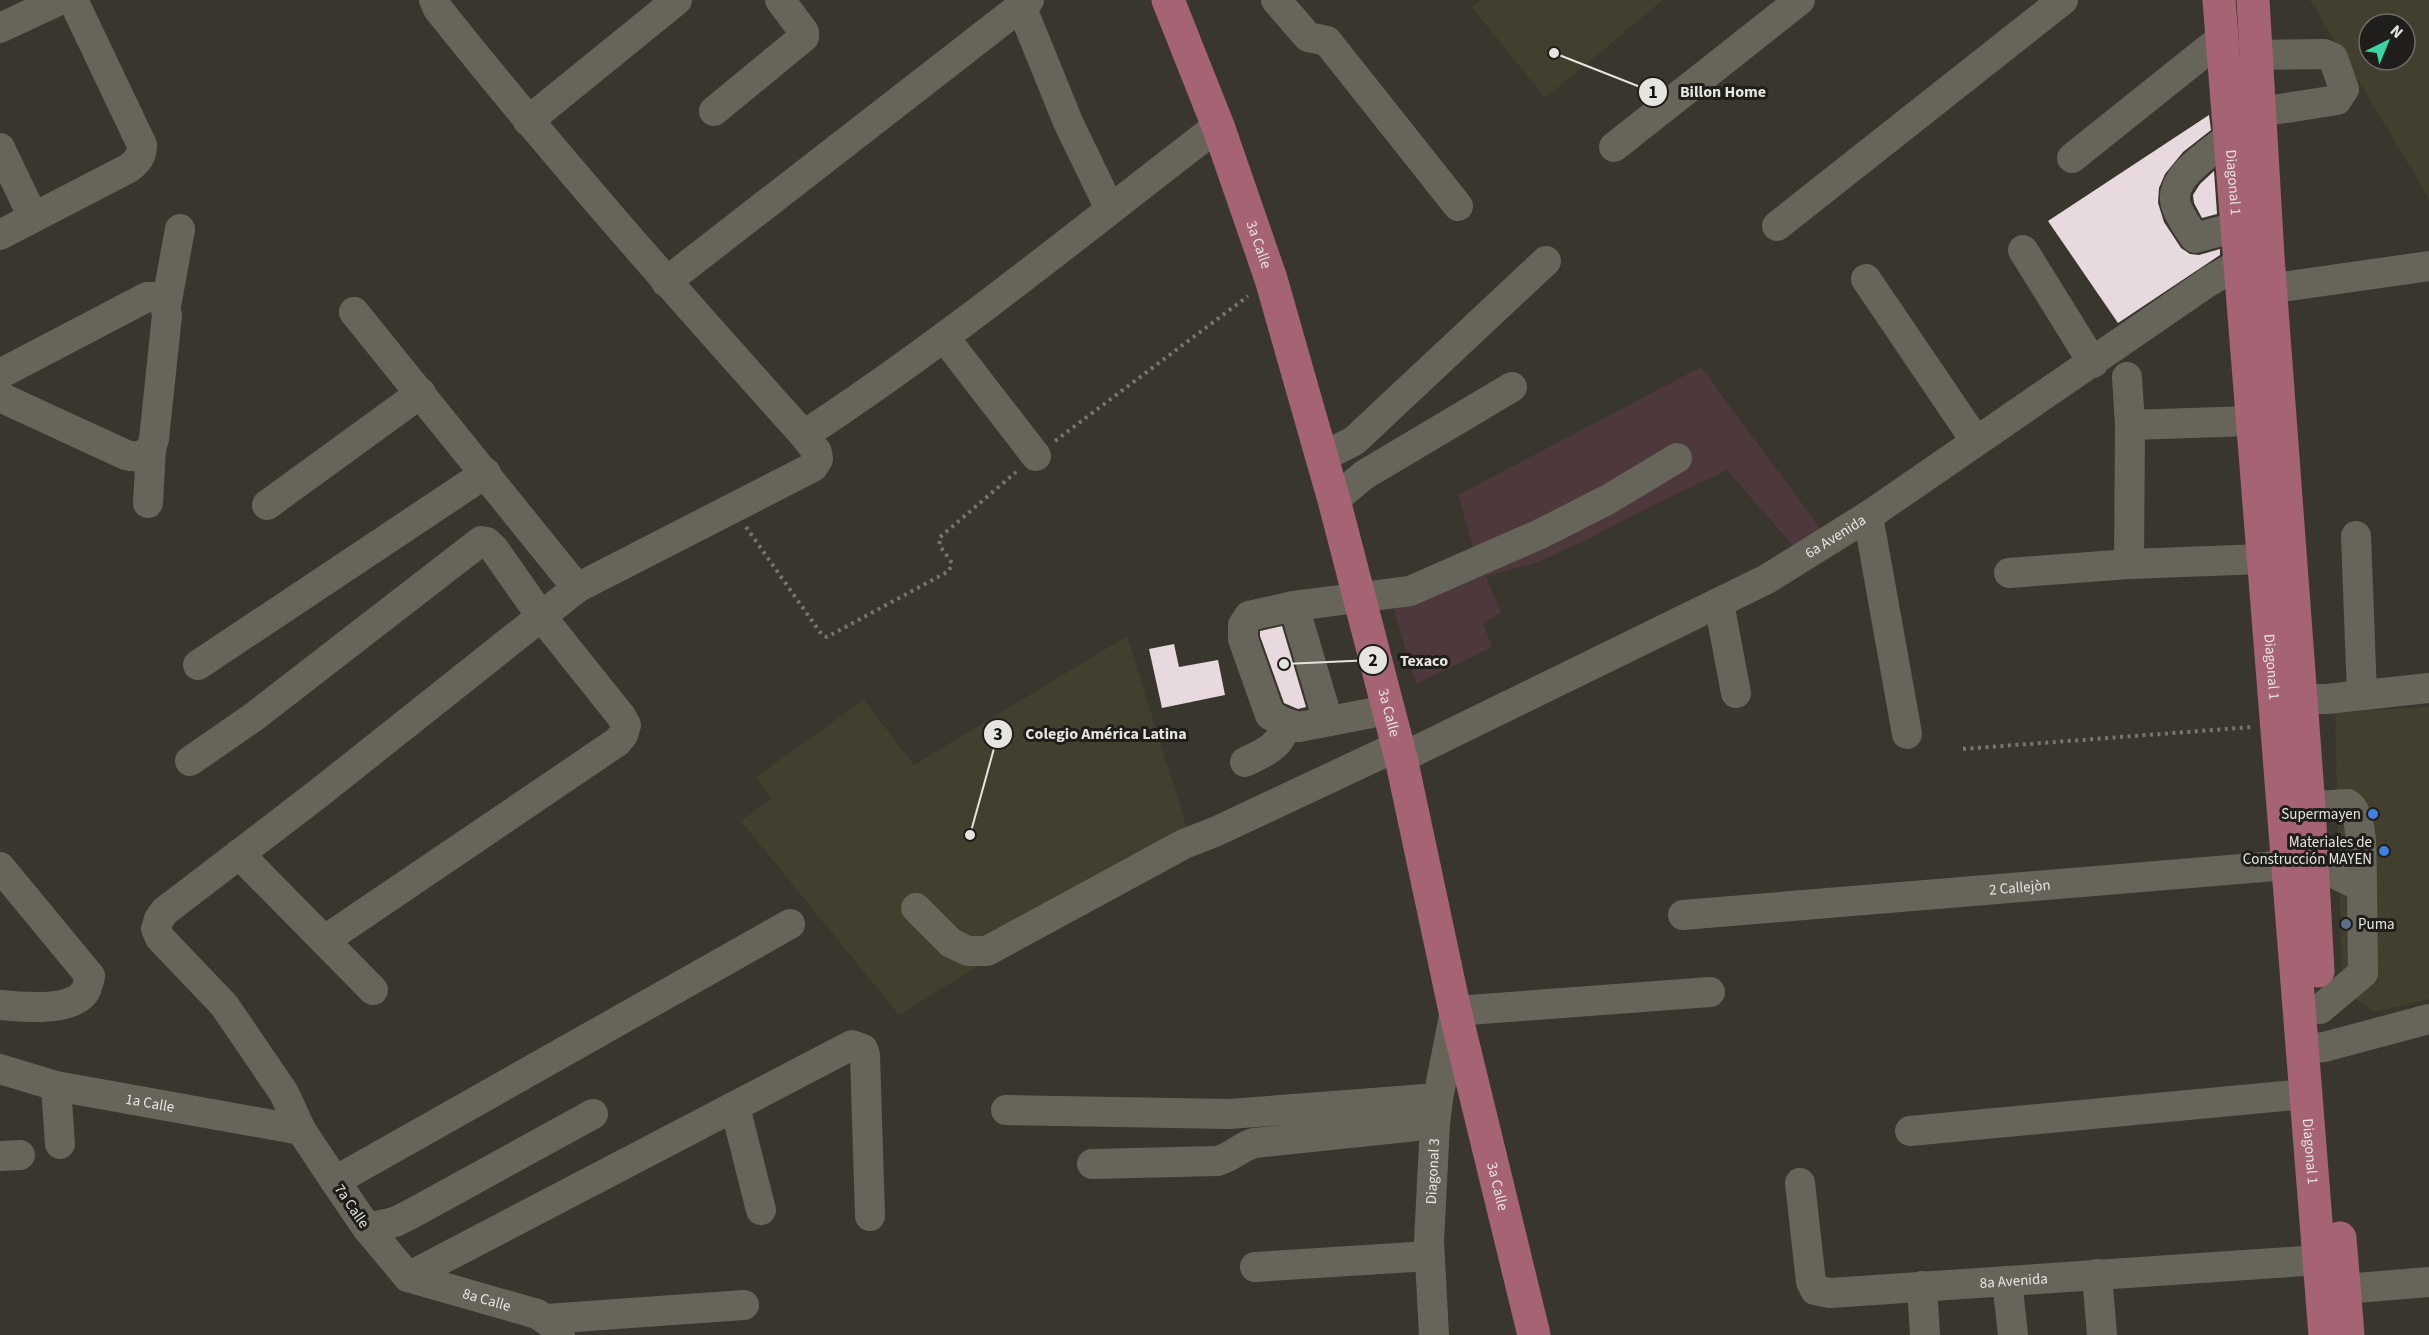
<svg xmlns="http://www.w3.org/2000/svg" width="2429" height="1335" font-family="'Source Sans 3',sans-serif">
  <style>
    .built { fill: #423f2e; fill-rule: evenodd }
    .industrial { fill: #4d383b }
    .building { fill: #e8d9df }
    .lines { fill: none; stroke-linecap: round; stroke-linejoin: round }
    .path { stroke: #77756c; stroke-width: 4; stroke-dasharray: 3 4.5; stroke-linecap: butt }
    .minor { stroke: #67655a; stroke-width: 30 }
    .major { stroke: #a66374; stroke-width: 33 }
    .shop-dot { fill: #3f7fe0; stroke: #1f1e1a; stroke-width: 2 }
    .service-dot { fill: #5c6f8a; stroke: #1f1e1a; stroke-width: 2 }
    .labels { text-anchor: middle; stroke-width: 6; stroke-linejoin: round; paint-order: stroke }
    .street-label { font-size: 15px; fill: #e6e4de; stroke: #1f1e1a }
    .poi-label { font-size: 15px; fill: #e6e4de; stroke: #1f1e1a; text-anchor: end }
    .leader { fill: none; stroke: #e6e4de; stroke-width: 2 }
    .callout-dot { fill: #e6e4de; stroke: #1f1e1a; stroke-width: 2 }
    .mark-label { font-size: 18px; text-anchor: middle; font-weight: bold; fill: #111 }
    .callout-label { font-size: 16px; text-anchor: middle; font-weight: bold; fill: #e6e4de; stroke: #1f1e1a; stroke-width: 6; stroke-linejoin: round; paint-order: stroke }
  </style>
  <rect width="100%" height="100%" fill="#39372d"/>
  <g class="built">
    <polygon points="1480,0 1663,0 1545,98 1472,7"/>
    <path d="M 2310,0 L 2429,0 L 2429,200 L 2421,185 ZM 2369,24 L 2405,24 L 2405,60 L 2369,60 Z"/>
    <polygon points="1127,636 1193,848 993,957 899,1015 741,821 771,799 756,777 864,700 914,765"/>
    <polygon points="2429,707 2429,999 2374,1012 2342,989 2335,712"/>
  </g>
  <polygon class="industrial" points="1701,367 1820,528 1795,548 1727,470 1645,509 1588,539 1536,563 1486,576 1501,613 1483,623 1492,647 1416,684 1387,587 1474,550 1458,495"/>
  <g class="building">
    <polygon points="2209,115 2211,130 2183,152 2165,174 2159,188 2158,203 2164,222 2181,248 2190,254 2199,255 2220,249 2220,255 2118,323 2048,221"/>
    <polygon points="2214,171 2217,214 2202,218 2194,203 2193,195 2200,184"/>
    <polygon points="1282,626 1306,707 1298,709 1284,703 1260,636 1260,631"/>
    <polygon points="1174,644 1179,667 1218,660 1225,695 1162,708 1149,649"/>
  </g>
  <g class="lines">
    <g class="path">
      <polyline points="1055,441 1248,296"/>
      <polyline points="746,527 822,635 827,637 949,571 952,563 940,546 939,538 1016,472"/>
      <polyline points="1963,749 2252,727"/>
    </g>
    <g class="minor">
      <polyline points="1276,0 1308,37 1327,41 1458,206"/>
      <polyline points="1021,6 1068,122 1110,209"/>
      <polyline points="0,28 60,0"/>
      <polyline points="2256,55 2324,54 2333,58 2344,89 2337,100 2260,112"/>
      <polyline points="714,111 804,37 804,32 780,0"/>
      <polyline points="528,121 677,0"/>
      <path d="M 2229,137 C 2212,152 2173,174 2175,200 C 2176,211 2188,228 2195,238 L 2236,227"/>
      <polyline points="1614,147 1800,0"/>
      <polyline points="0,148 33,217"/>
      <polyline points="2072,158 2222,38"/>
      <polyline points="1777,226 2063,0"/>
      <path d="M 0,235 L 129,168 C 138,161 142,156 142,145 L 73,0"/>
      <polyline points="2023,250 2093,363"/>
      <polyline points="1866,279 1969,431 1974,442"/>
      <polyline points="666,282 1029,0"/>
      <polyline points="2247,292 2429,266"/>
      <polyline points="166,306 180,229"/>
      <polyline points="354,312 577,588"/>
      <polyline points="944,337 1036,456"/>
      <polyline points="0,374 147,297 154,297 164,302 167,315 154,439 151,449 148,503"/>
      <polyline points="2127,377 2130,425 2129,564"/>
      <path d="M 0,397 L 126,455 C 137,458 142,456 151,449"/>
      <polyline points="2130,425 2251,421"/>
      <path d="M 804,435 C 948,341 1081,231 1218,126"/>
      <polyline points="1322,457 1354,441 1546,261"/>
      <polyline points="1334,500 1364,475 1512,387"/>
      <polyline points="267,505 421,393"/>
      <polyline points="1868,516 1907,734"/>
      <polyline points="2356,536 2362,695"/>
      <polyline points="2009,573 2129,564 2263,559"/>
      <polyline points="1719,603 1736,693"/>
      <polyline points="1294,606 1328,721"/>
      <polyline points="198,665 486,473"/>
      <polyline points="2301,699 2327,699 2429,688"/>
      <polyline points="1387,710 1299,727 1285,723 1270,715 1243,639 1243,625 1249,616 1294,606 1410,591 1540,534 1607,500 1677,458"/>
      <path id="s1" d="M 1401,758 L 1767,579 L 1868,516 L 2208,282 L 2239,264"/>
      <polyline points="190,761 255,716 481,541 487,542 494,549 541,616 621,716 626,725 623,735 617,742 325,940"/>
      <path d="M 1245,762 C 1262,754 1284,745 1285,723"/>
      <path d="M 2286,808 L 2348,804 C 2365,815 2361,866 2362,887"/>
      <polyline points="239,854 373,990"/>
      <path d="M 0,867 L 90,976 C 88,984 87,992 80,997 C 63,1011 21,1007 0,1005"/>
      <polyline points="916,908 951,943 968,951 987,951 1184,844 1217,831 1398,746"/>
      <path id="s2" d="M 1683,915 L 2313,863 L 2362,887 L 2363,973 L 2320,1009"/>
      <polyline points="2303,1049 2324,1047 2429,1019"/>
      <path id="s3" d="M 0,1069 L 56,1086 L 301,1130"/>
      <polyline points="56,1086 60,1144"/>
      <polyline points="735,1107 761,1210"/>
      <polyline points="1006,1110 1229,1114 1438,1098"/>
      <polyline points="1910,1131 2306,1094"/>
      <polyline points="0,1156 20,1155"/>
      <path d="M 1092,1164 L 1217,1161 C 1231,1158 1240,1147 1254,1143 L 1435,1124"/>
      <polyline points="335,1181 790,924"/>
      <path id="s4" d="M 1800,1183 L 1811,1282 L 1815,1290 L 1830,1293 L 2319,1260"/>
      <polyline points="367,1228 395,1222 411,1214 593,1114"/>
      <polyline points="1255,1267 1429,1256"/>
      <polyline points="2097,1274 2102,1335"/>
      <path d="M 408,1277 L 367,1228 L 335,1181 L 301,1130 L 284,1093 L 224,1005 L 160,938 L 156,929 L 159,919 L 165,911 L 319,793 L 577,588 L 813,467 L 818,459 L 817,452 L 804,435 C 679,296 555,156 438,9 L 434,0"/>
      <polyline points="408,1277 852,1045 863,1049 865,1055 870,1216"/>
      <path id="s5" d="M 408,1277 L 537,1314 L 555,1326 L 560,1334"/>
      <polyline points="2007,1281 2013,1335"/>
      <polyline points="1922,1286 1925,1335"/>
      <polyline points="2321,1288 2344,1289 2429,1282"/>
      <polyline points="546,1319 744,1305"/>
      <path id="s6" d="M 1434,1335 L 1429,1241 L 1435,1124 L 1438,1098 L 1455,1011 L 1710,992"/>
    </g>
    <g class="major">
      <path id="s7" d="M 1168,0 L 1218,126 L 1271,279 L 1334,500 L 1401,758 L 1455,1011 L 1534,1335"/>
      <path id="s8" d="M 2219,0 L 2325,1335"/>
      <polyline points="2253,0 2268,256 2309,807 2318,971"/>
      <polyline points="2340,1238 2348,1335"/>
    </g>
  </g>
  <g class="shop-dot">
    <circle cx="2373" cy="814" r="6"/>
    <circle cx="2384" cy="851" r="6"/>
  </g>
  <circle class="service-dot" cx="2346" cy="924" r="6"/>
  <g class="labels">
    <g class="street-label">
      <text dy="5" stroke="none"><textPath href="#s8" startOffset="183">Diagonal 1</textPath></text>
      <text dy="5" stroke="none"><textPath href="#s7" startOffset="261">3a Calle</textPath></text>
      <text dy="5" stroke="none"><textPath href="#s1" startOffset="488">6a Avenida</textPath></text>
      <text dy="5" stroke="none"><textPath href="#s8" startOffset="669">Diagonal 1</textPath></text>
      <text dy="5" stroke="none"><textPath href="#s7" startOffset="747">3a Calle</textPath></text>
      <text dy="5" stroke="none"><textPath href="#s2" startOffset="338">2 Callejòn</textPath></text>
      <text dy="5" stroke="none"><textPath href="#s3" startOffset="154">1a Calle</textPath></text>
      <text dy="5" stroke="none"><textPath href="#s8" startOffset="1155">Diagonal 1</textPath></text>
      <text dy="5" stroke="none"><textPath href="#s6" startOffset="164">Diagonal 3</textPath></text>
      <text dy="5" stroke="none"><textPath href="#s7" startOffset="1233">3a Calle</textPath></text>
      <text transform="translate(352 1206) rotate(56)" y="5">7a Calle</text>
      <text dy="5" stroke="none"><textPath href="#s4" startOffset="308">8a Avenida</textPath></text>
      <text dy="5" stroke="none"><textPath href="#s5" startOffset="82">8a Calle</textPath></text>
    </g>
    <g class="poi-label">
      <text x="2361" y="819">Supermayen</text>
      <text x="2372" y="847">Materiales de<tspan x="2372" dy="17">Construcción MAYEN</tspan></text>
      <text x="2358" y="929" text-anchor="start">Puma</text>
    </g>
  </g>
  <path class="leader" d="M1554 53L1653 92M1284 664L1373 660M970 835L998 734"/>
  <g class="callout-dot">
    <circle cx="1554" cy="53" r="6"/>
    <circle cx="1284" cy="664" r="6"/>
    <circle cx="970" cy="835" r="6"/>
    <circle cx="1653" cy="92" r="15"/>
    <circle cx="1373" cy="660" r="15"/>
    <circle cx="998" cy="734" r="15"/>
  </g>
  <g class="mark-label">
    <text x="1653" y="98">1</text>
    <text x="1373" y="666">2</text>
    <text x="998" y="740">3</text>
  </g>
  <g class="callout-label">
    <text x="1723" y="97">Billon Home</text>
    <text x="1424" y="666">Texaco</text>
    <text x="1106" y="739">Colegio América Latina</text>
  </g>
  <g transform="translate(2387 42) rotate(43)"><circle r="28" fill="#1f1e1a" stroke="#6f6d68" stroke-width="1.5"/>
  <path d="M0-4.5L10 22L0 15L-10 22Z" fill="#3ad4a5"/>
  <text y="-9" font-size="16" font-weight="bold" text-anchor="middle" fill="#e6e4de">N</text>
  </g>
</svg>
